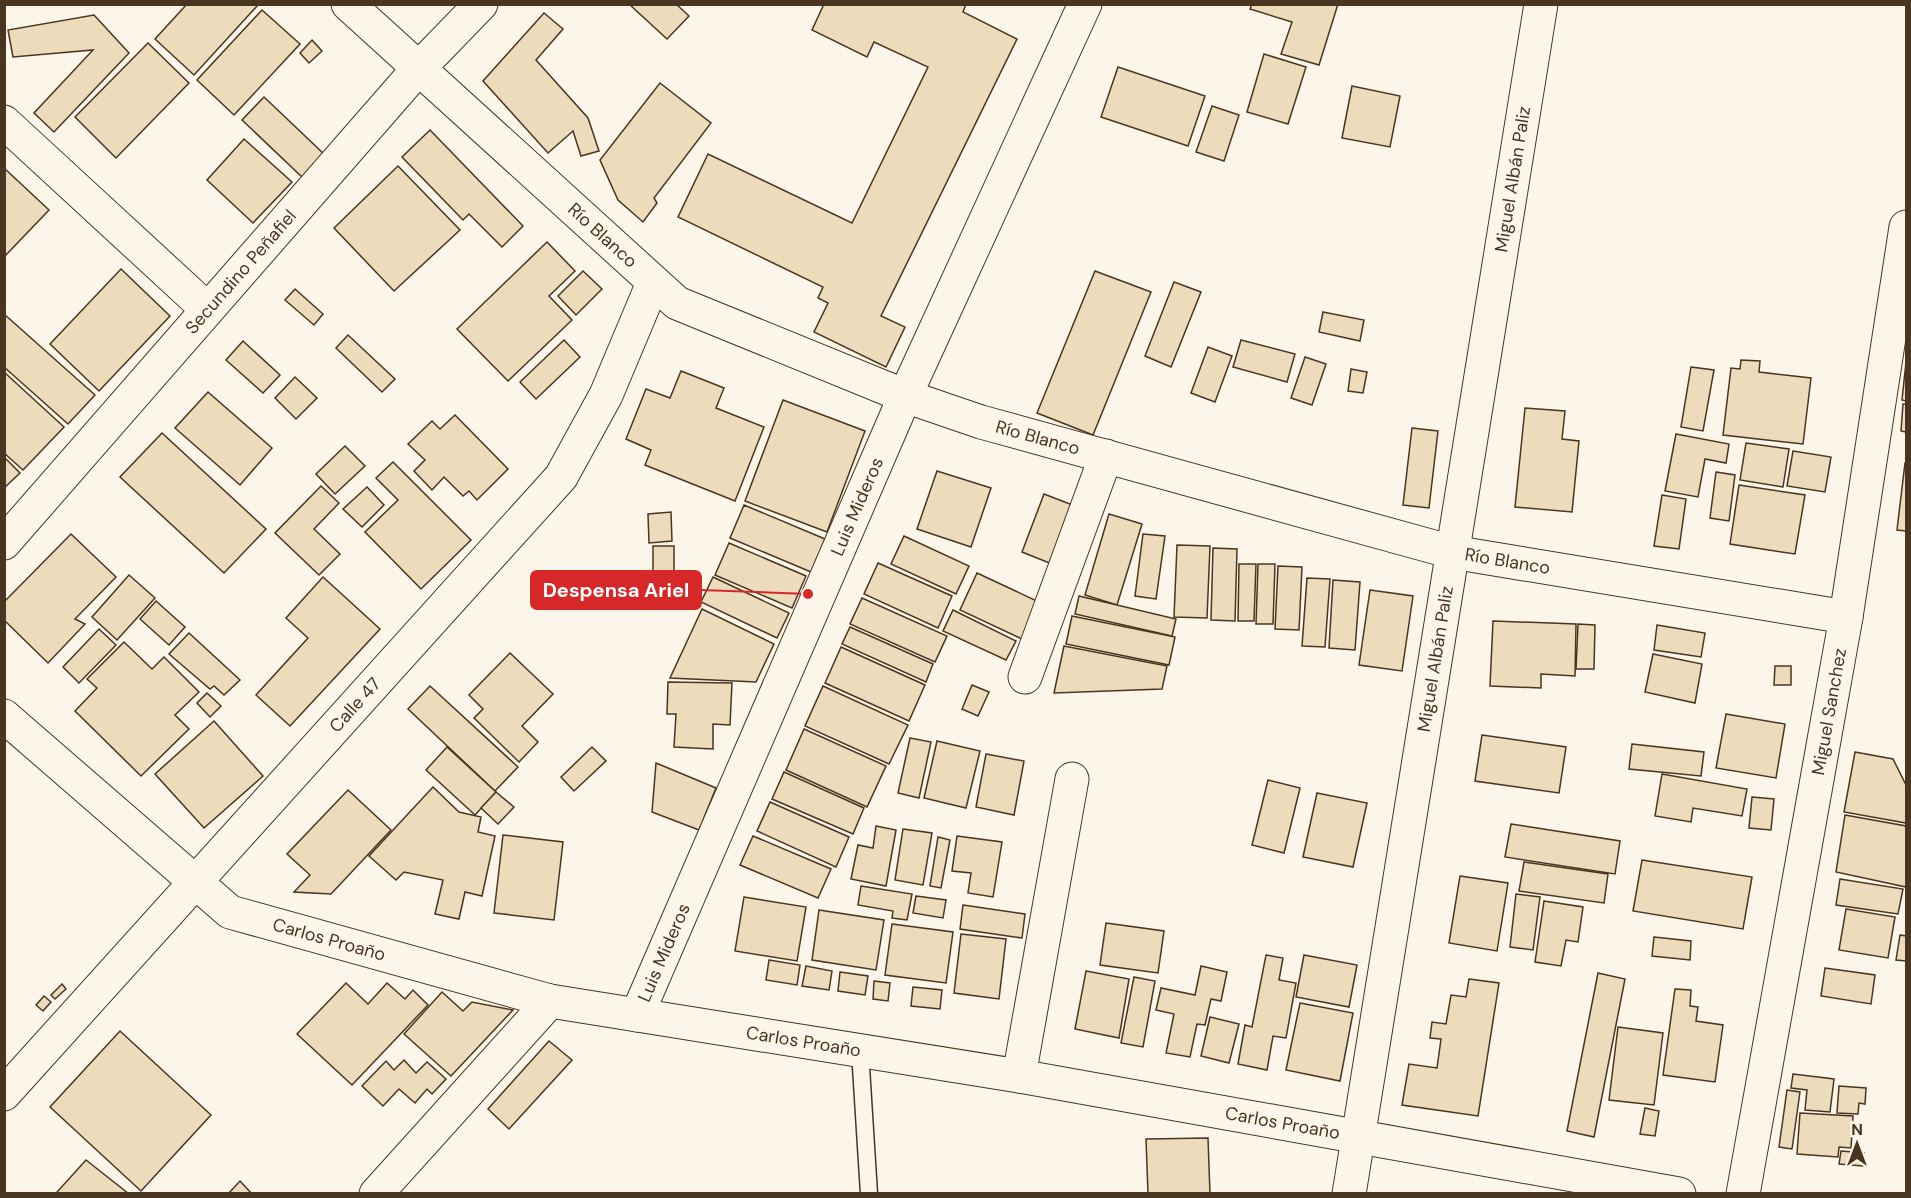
<svg xmlns="http://www.w3.org/2000/svg" width="1911" height="1198" font-family="'DM Sans',sans-serif">
  <style>
    .building { fill: #ecdcbc; stroke: #4a3520; stroke-width: 1.5 }
    .lines { fill: none; stroke-linecap: round; stroke-linejoin: round }
    .lane-casing { stroke: #4a3520; stroke-width: 19 }
    .street-casing { stroke: #4a3520; stroke-width: 35 }
    .lane { stroke: #fbf6e9; stroke-width: 16 }
    .street { stroke: #fbf6e9; stroke-width: 33 }
    .labels { text-anchor: middle; stroke-width: 4.5; stroke-linejoin: round; paint-order: stroke }
    .street-label { font-size: 18px; fill: #4a3520; stroke: #fbf6e9 }
    .leader { fill: none; stroke: #d62828; stroke-width: 2 }
    .callout-dot { fill: #d62828; stroke: #fbf6e9; stroke-width: 2 }
    .callout { fill: #d62828; stroke: #d62828; stroke-width: 2 }
    .callout-label { font-size: 20px; text-anchor: middle; font-weight: bold; fill: #fff }
  </style>
  <rect width="100%" height="100%" fill="#fbf6e9"/>
  <g class="building">
    <polygon points="187,4 257,4 258,5 194,75 155,39"/>
    <polygon points="629,4 676,4 689,16 667,39"/>
    <polygon points="824,4 966,4 963,12 1017,39 881,316 905,327 886,367 814,332 828,303 818,298 823,287 678,217 708,154 852,223 928,67 874,42 867,57 812,30"/>
    <polygon points="1252,4 1338,4 1319,65 1281,54 1292,22 1250,9"/>
    <polygon points="262,10 300,44 234,115 197,80"/>
    <polygon points="544,13 563,29 536,60 588,118 599,151 581,156 573,131 548,153 483,81"/>
    <polygon points="94,15 129,53 54,132 34,113 93,50 13,57 8,30"/>
    <polygon points="312,40 322,51 309,63 300,53"/>
    <polygon points="148,43 189,83 116,158 75,117"/>
    <polygon points="1264,54 1306,67 1288,124 1247,112"/>
    <polygon points="1118,67 1205,96 1188,146 1101,117"/>
    <polygon points="660,83 711,123 654,198 657,203 643,222 618,200 600,160"/>
    <polygon points="1352,86 1400,96 1390,147 1342,138"/>
    <polygon points="264,97 325,155 303,178 242,120"/>
    <polygon points="1212,106 1239,115 1224,161 1196,152"/>
    <polygon points="430,130 523,226 502,247 469,214 463,220 402,157"/>
    <polygon points="244,139 292,182 253,223 207,180"/>
    <polygon points="398,166 460,230 394,291 334,228"/>
    <polygon points="4,168 49,210 4,257"/>
    <polygon points="547,242 575,271 549,296 572,320 508,381 457,329"/>
    <polygon points="121,269 170,316 99,391 50,344"/>
    <polygon points="583,271 602,289 576,315 558,296"/>
    <polygon points="1095,271 1151,292 1093,435 1037,413"/>
    <polygon points="1174,282 1201,292 1171,367 1145,356"/>
    <polygon points="295,289 323,314 314,325 285,300"/>
    <polygon points="1323,312 1364,320 1360,341 1319,332"/>
    <polygon points="4,314 95,395 68,424 4,367"/>
    <polygon points="348,335 395,379 382,392 336,348"/>
    <polygon points="564,340 580,357 536,399 520,382"/>
    <polygon points="1241,340 1295,354 1287,382 1233,367"/>
    <polygon points="243,341 280,375 263,393 226,360"/>
    <polygon points="1208,347 1232,356 1215,402 1191,393"/>
    <polygon points="1305,357 1326,364 1312,405 1291,398"/>
    <polygon points="1741,360 1760,361 1759,372 1811,378 1803,444 1723,435 1731,368 1740,369"/>
    <polygon points="1906,362 1906,401 1902,400"/>
    <polygon points="1691,367 1714,370 1703,431 1681,427"/>
    <polygon points="1351,369 1367,372 1363,393 1348,391"/>
    <polygon points="681,371 724,388 716,408 764,427 735,501 645,465 651,450 626,439 646,389 670,398"/>
    <polygon points="4,372 64,427 23,470 4,453"/>
    <polygon points="295,377 317,398 296,419 275,398"/>
    <polygon points="208,392 272,448 240,485 175,428"/>
    <polygon points="783,400 865,431 827,532 745,501"/>
    <polygon points="1903,404 1906,404 1906,432 1901,431"/>
    <polygon points="1525,408 1565,411 1562,439 1579,441 1572,512 1515,507"/>
    <polygon points="455,415 508,469 477,500 469,491 463,496 444,477 432,490 414,471 425,460 408,444 432,421 440,429"/>
    <polygon points="1412,428 1438,431 1429,508 1403,505"/>
    <polygon points="162,433 266,529 224,573 120,477"/>
    <polygon points="1676,434 1729,444 1726,463 1705,459 1698,497 1665,491"/>
    <polygon points="1746,443 1789,449 1783,487 1740,480"/>
    <polygon points="345,446 365,466 335,494 316,474"/>
    <polygon points="1793,451 1831,457 1825,492 1787,486"/>
    <polygon points="4,457 20,473 4,488"/>
    <polygon points="393,462 471,540 421,589 365,532 398,500 376,478"/>
    <polygon points="1905,463 1906,463 1906,531 1897,530"/>
    <polygon points="937,471 991,488 971,547 917,529"/>
    <polygon points="1716,472 1735,475 1729,521 1710,518"/>
    <polygon points="1739,485 1805,495 1795,554 1730,544"/>
    <polygon points="321,486 339,503 314,529 340,554 319,575 275,533"/>
    <polygon points="367,487 384,505 362,527 343,509"/>
    <polygon points="1044,494 1075,506 1052,564 1022,552"/>
    <polygon points="1662,495 1686,499 1679,549 1654,546"/>
    <polygon points="744,505 825,539 811,572 730,538"/>
    <polygon points="671,512 672,541 649,543 648,514"/>
    <polygon points="1109,514 1142,524 1117,605 1085,595"/>
    <polygon points="71,534 116,577 75,619 85,624 48,663 4,620 4,602"/>
    <polygon points="1143,534 1165,536 1156,599 1135,596"/>
    <polygon points="904,536 969,566 956,594 891,564"/>
    <polygon points="729,543 806,576 792,608 715,575"/>
    <polygon points="1177,545 1210,546 1207,618 1174,617"/>
    <rect x="653" y="546" width="21" height="32"/>
    <polygon points="1213,548 1237,549 1235,621 1211,620"/>
    <polygon points="878,563 952,596 938,628 864,594"/>
    <polygon points="1239,564 1256,564 1254,621 1238,621"/>
    <polygon points="1258,564 1275,564 1273,624 1256,624"/>
    <polygon points="1278,566 1302,567 1299,630 1275,629"/>
    <polygon points="977,573 1039,602 1022,639 960,610"/>
    <polygon points="129,575 155,598 117,640 92,617"/>
    <polygon points="323,577 380,629 290,726 256,695 308,638 286,618"/>
    <polygon points="713,577 789,613 777,638 701,602"/>
    <polygon points="1307,578 1330,579 1325,647 1302,646"/>
    <polygon points="1333,580 1360,582 1355,650 1329,648"/>
    <polygon points="1370,590 1413,596 1402,671 1359,665"/>
    <polygon points="1079,596 1176,619 1172,636 1075,614"/>
    <polygon points="862,598 947,636 935,662 850,624"/>
    <polygon points="156,601 185,627 169,645 140,619"/>
    <polygon points="702,609 774,644 756,682 670,678"/>
    <polygon points="953,610 1016,641 1006,660 943,631"/>
    <polygon points="1072,616 1175,637 1169,665 1066,644"/>
    <polygon points="1493,621 1576,624 1575,676 1541,674 1541,688 1490,686"/>
    <polygon points="1578,624 1595,625 1594,669 1576,669"/>
    <polygon points="1657,625 1705,633 1701,657 1654,650"/>
    <polygon points="850,627 933,664 926,682 842,644"/>
    <polygon points="99,629 116,645 79,683 63,667"/>
    <polygon points="189,633 240,680 224,695 214,686 210,689 169,654"/>
    <polygon points="124,642 152,669 164,657 199,692 175,715 189,729 141,776 75,711 97,688 87,679"/>
    <polygon points="1064,646 1167,666 1162,689 1054,693"/>
    <polygon points="841,647 925,685 909,721 825,683"/>
    <polygon points="510,653 553,694 522,726 538,742 519,762 474,718 483,709 469,695"/>
    <polygon points="1653,654 1702,664 1695,703 1645,692"/>
    <polygon points="1775,666 1791,666 1791,685 1774,685"/>
    <polygon points="668,682 732,683 730,725 713,724 713,749 674,747 676,714 667,714"/>
    <polygon points="972,685 989,692 978,716 962,709"/>
    <polygon points="430,686 518,767 495,791 408,709"/>
    <polygon points="823,686 908,725 889,764 805,726"/>
    <polygon points="207,693 221,706 210,717 197,703"/>
    <polygon points="1726,714 1785,724 1776,778 1716,768"/>
    <polygon points="214,721 263,776 204,828 155,774"/>
    <polygon points="804,729 886,766 867,807 786,770"/>
    <polygon points="1482,735 1566,747 1559,793 1475,781"/>
    <polygon points="910,738 931,742 919,798 898,793"/>
    <polygon points="937,741 980,751 966,808 924,798"/>
    <polygon points="1632,744 1704,752 1701,776 1629,769"/>
    <polygon points="447,747 496,792 475,815 426,770"/>
    <polygon points="592,747 606,761 574,791 561,777"/>
    <polygon points="1855,752 1893,759 1906,785 1906,823 1844,812"/>
    <polygon points="986,754 1024,761 1014,815 976,807"/>
    <polygon points="656,763 716,788 699,830 652,812"/>
    <polygon points="784,772 864,808 853,834 772,799"/>
    <polygon points="1662,774 1747,789 1742,816 1693,808 1691,822 1655,816"/>
    <polygon points="1268,780 1300,788 1284,853 1252,845"/>
    <polygon points="433,787 459,812 481,817 478,832 495,836 482,896 465,892 459,919 435,914 443,880 404,872 396,880 369,856"/>
    <polygon points="348,790 391,830 331,894 294,892 310,875 287,854"/>
    <polygon points="496,792 514,807 498,824 481,808"/>
    <polygon points="1317,793 1367,803 1353,867 1303,857"/>
    <polygon points="1752,797 1774,799 1771,830 1749,828"/>
    <polygon points="770,802 849,837 836,867 757,831"/>
    <polygon points="1845,815 1906,826 1906,887 1836,872"/>
    <polygon points="1511,824 1620,841 1615,874 1505,857"/>
    <polygon points="876,826 896,830 886,886 851,879 858,845 873,848"/>
    <polygon points="903,829 932,833 923,885 895,880"/>
    <polygon points="503,835 563,842 554,920 494,913"/>
    <polygon points="753,836 831,869 818,898 740,865"/>
    <polygon points="957,836 1002,842 993,897 968,893 971,873 952,871"/>
    <polygon points="938,837 950,840 941,888 930,886"/>
    <polygon points="1642,860 1752,877 1743,929 1633,911"/>
    <polygon points="1524,862 1608,874 1604,903 1519,891"/>
    <polygon points="1460,876 1508,883 1497,951 1449,943"/>
    <polygon points="1840,879 1903,889 1898,914 1836,905"/>
    <polygon points="861,886 912,894 907,920 892,918 893,911 858,905"/>
    <polygon points="1516,894 1540,897 1533,950 1510,947"/>
    <polygon points="916,896 946,900 943,918 913,913"/>
    <polygon points="744,897 806,907 797,961 735,951"/>
    <polygon points="1544,901 1583,907 1578,942 1566,940 1561,966 1535,962"/>
    <polygon points="963,905 1025,914 1022,938 960,929"/>
    <polygon points="1846,909 1895,917 1888,958 1839,950"/>
    <polygon points="819,910 884,920 876,970 812,960"/>
    <polygon points="1106,923 1164,931 1158,973 1100,965"/>
    <polygon points="892,924 953,932 946,983 885,975"/>
    <polygon points="961,934 1006,939 999,999 954,993"/>
    <polygon points="1900,935 1906,936 1906,961 1896,960"/>
    <polygon points="1654,937 1691,941 1690,960 1652,956"/>
    <polygon points="1266,955 1283,958 1279,980 1296,983 1286,1038 1273,1036 1267,1070 1238,1064 1245,1025 1252,1027"/>
    <polygon points="1304,955 1357,965 1349,1007 1296,997"/>
    <polygon points="769,960 800,965 797,985 766,980"/>
    <polygon points="806,966 832,971 829,990 802,986"/>
    <polygon points="1201,966 1227,972 1221,1001 1211,999 1205,1025 1197,1024 1190,1057 1166,1053 1174,1014 1156,1010 1161,988 1195,995"/>
    <polygon points="1825,968 1875,975 1871,1004 1821,996"/>
    <polygon points="1086,971 1129,979 1119,1038 1075,1029"/>
    <polygon points="840,972 868,976 865,995 838,991"/>
    <polygon points="1598,973 1625,979 1594,1137 1567,1131"/>
    <polygon points="1134,977 1155,981 1143,1047 1121,1043"/>
    <polygon points="1469,979 1499,983 1478,1116 1402,1105 1409,1064 1437,1068 1441,1039 1430,1038 1432,1022 1446,1024 1451,995 1466,997"/>
    <polygon points="874,981 890,983 888,1001 873,999"/>
    <polygon points="346,983 368,1004 387,983 405,999 413,990 428,1005 352,1085 297,1034"/>
    <polygon points="62,984 66,989 55,999 51,995"/>
    <polygon points="913,987 942,990 940,1009 911,1006"/>
    <polygon points="1675,989 1691,990 1690,1006 1698,1007 1696,1021 1723,1025 1715,1082 1663,1075"/>
    <polygon points="442,992 463,1011 472,1002 513,1010 451,1076 404,1034"/>
    <polygon points="44,996 51,1002 43,1011 36,1005"/>
    <polygon points="1300,1003 1353,1013 1340,1081 1286,1070"/>
    <polygon points="1210,1017 1239,1024 1229,1063 1201,1056"/>
    <polygon points="1618,1027 1663,1033 1654,1105 1609,1100"/>
    <polygon points="120,1031 211,1115 141,1191 50,1107"/>
    <polygon points="549,1041 572,1060 509,1129 488,1109"/>
    <polygon points="404,1060 416,1073 427,1062 446,1079 432,1094 427,1089 415,1103 399,1089 383,1106 362,1086 386,1061 394,1070"/>
    <polygon points="1793,1074 1834,1079 1830,1112 1805,1110 1807,1090 1791,1088"/>
    <polygon points="1839,1086 1866,1088 1865,1104 1859,1103 1858,1114 1837,1113"/>
    <polygon points="1787,1090 1800,1092 1792,1149 1779,1147"/>
    <polygon points="1645,1108 1659,1111 1655,1136 1640,1134"/>
    <polygon points="1800,1113 1853,1116 1851,1148 1839,1147 1838,1157 1797,1154"/>
    <polygon points="1208,1138 1210,1194 1148,1194 1146,1139"/>
    <polygon points="1841,1151 1864,1153 1863,1166 1839,1164"/>
    <polygon points="86,1160 129,1194 58,1194 57,1192"/>
    <polygon points="240,1181 252,1194 228,1194"/>
  </g>
  <g class="lines">
    <defs>
      <polyline id="lane" points="860,1051 869,1194"/>
      <g id="street">
        <path id="s1" d="M 348,4 L 677,303 L 905,396 L 981,422 L 1452,552 L 1846,617"/>
        <polyline points="4,122 207,309"/>
        <path id="s2" d="M 4,543 L 418,69 L 481,4"/>
        <polyline points="1025,677 1106,456"/>
        <path id="s3" d="M 4,716 L 230,912 L 550,1001 L 1019,1076 L 1679,1194"/>
        <path id="s4" d="M 637,1015 L 905,396 L 1085,4"/>
        <polyline points="1019,1076 1072,779"/>
        <path id="s5" d="M 4,1094 L 561,477 L 606,395 L 653,283"/>
        <polyline points="376,1194 550,1001"/>
        <path id="s6" d="M 1349,1194 L 1541,4"/>
        <path id="s7" d="M 1743,1194 L 1846,617 L 1906,227"/>
      </g>
    </defs>
    <use href="#lane" class="lane-casing"/>
    <use href="#street" class="street-casing"/>
    <use href="#lane" class="lane"/>
    <use href="#street" class="street"/>
  </g>
  <g class="labels">
    <g class="street-label">
      <text dy="6" stroke="none"><textPath href="#s6" startOffset="1028">Miguel Albán Paliz</textPath></text>
      <text dy="6" stroke="none"><textPath href="#s1" startOffset="344">Río Blanco</textPath></text>
      <text dy="6" stroke="none"><textPath href="#s2" startOffset="360">Secundino Peñafiel</textPath></text>
      <text dy="6" stroke="none"><textPath href="#s1" startOffset="830">Río Blanco</textPath></text>
      <text dy="6" stroke="none"><textPath href="#s4" startOffset="554">Luis Mideros</textPath></text>
      <text dy="6" stroke="none"><textPath href="#s1" startOffset="1316">Río Blanco</textPath></text>
      <text dy="6" stroke="none"><textPath href="#s6" startOffset="542">Miguel Albán Paliz</textPath></text>
      <text dy="6" stroke="none"><textPath href="#s5" startOffset="524">Calle 47</textPath></text>
      <text dy="6" stroke="none"><textPath href="#s7" startOffset="490">Miguel Sanchez</textPath></text>
      <text dy="6" stroke="none"><textPath href="#s3" startOffset="402">Carlos Proaño</textPath></text>
      <text dy="6" stroke="none"><textPath href="#s4" startOffset="68">Luis Mideros</textPath></text>
      <text dy="6" stroke="none"><textPath href="#s3" startOffset="888">Carlos Proaño</textPath></text>
      <text dy="6" stroke="none"><textPath href="#s3" startOffset="1374">Carlos Proaño</textPath></text>
    </g>
  </g>
  <path class="leader" d="M808 594L701 590"/>
  <circle class="callout-dot" cx="808" cy="594" r="6"/>
  <rect class="callout" x="531" y="571" width="170" height="38" rx="6"/>
  <g class="callout-label">
    <text x="616" y="597">Despensa Ariel</text>
  </g>
  <rect width="1911" height="1198" fill="none" stroke="#4a3520" stroke-width="12"/>
  <g transform="translate(1857 1144)" stroke="#fbf6e9" stroke-width="4.5" paint-order="stroke">
  <path d="M0-4.5L10 22L0 15L-10 22Z" fill="#4a3520"/>
  <text y="-9" font-size="16" font-weight="bold" text-anchor="middle" fill="#4a3520">N</text>
  </g>
</svg>
